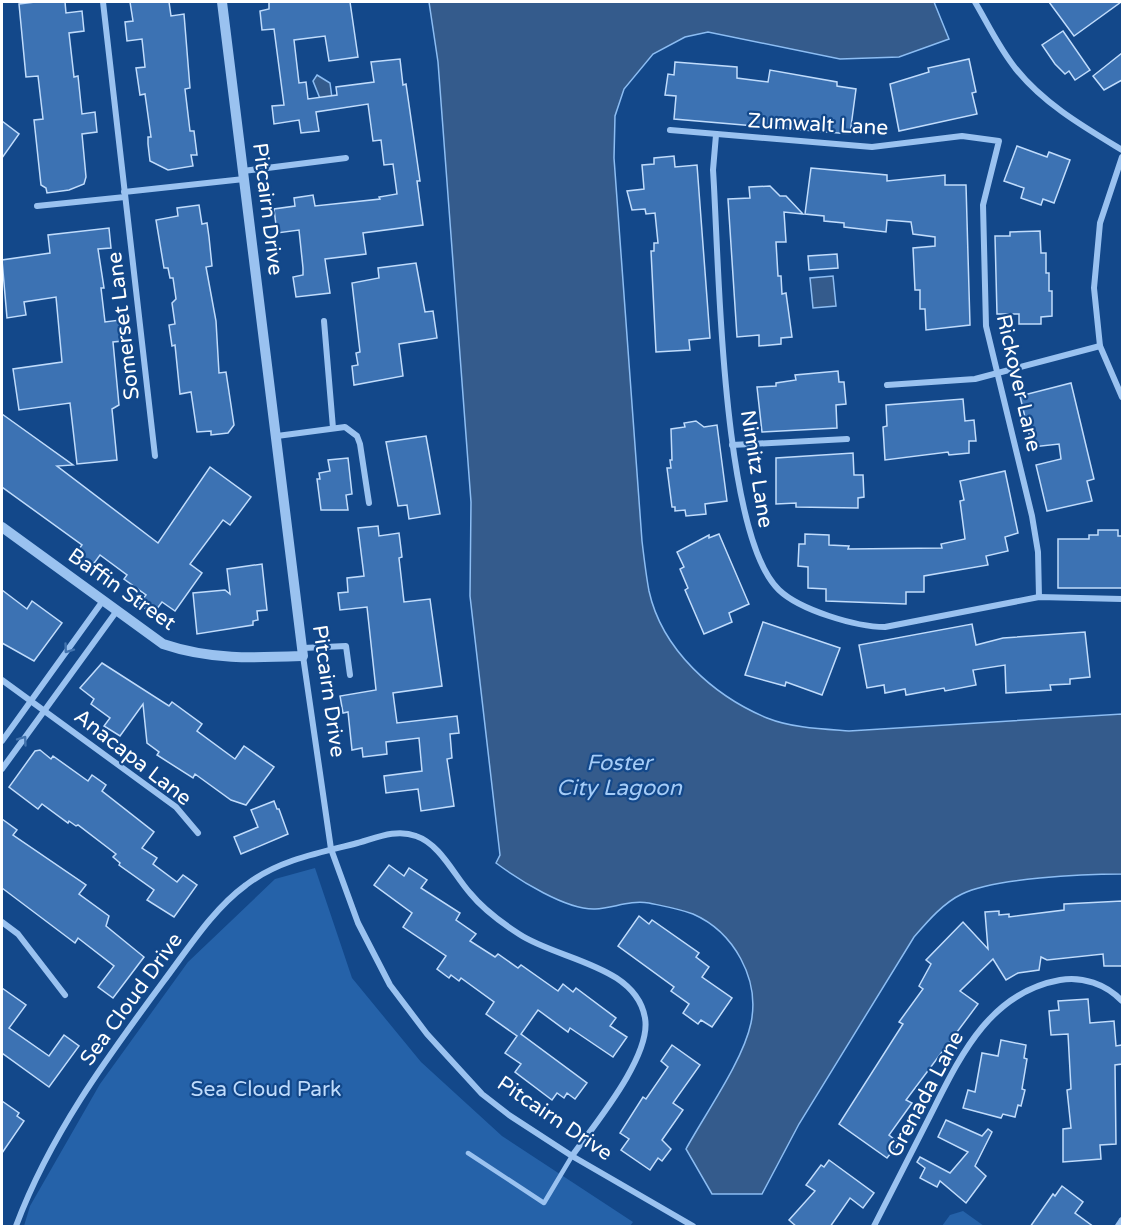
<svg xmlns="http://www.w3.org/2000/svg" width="1124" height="1228" font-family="'Varela Round',sans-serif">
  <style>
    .green { fill: #2562a9 }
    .water { fill: #345b8c; stroke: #8cbdf3; stroke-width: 1.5 }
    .building { fill: #3c72b3; stroke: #c0dcfc; stroke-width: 1.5 }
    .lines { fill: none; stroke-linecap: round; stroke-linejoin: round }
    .service { stroke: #9ac2f0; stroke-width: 4.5 }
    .minor { stroke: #9ac2f0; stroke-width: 6 }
    .tertiary { stroke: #9ac2f0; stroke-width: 10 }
    .oneway { stroke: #4273ae }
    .labels { text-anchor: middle; stroke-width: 4.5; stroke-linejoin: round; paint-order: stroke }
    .street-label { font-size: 21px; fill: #fff; stroke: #13488a }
    .park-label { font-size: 21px; fill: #c0dcfc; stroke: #13488a }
    .water-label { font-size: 22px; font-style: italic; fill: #a5ccf7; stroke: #13488a }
  </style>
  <rect width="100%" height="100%" fill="#13488a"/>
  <g class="green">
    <polygon points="315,868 352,978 421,1062 502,1136 633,1222 630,1226 24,1226 30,1206 100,1084 188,962 275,879"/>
    <polygon points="963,1211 984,1226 942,1226 950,1215"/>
  </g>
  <g class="water">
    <path d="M 429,2 L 934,2 L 949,39 L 899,57 L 840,59 L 708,32 L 685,37 L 653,54 L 624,89 L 615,116 L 614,158 L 642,541 C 644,558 646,575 649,591 C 662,650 714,696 767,718 C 792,728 822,729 849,731 L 1122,714 L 1122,874 C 1084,874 994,878 962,894 C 943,903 927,922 914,937 L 799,1124 L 762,1194 L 712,1194 L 686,1149 C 705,1114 743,1061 751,1023 C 760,979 734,932 693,914 C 680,909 663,906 649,903 C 629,900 614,908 595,909 C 566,910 519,880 496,863 L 500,855 L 470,596 L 471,502 L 438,62 Z"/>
    <polygon points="317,75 330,83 332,98 321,101 313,81"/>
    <polygon points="833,276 836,306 813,308 810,278"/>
  </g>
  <g class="building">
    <polygon points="35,2 65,2 66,13 82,11 84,31 69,33 74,77 78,76 82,114 95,112 97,132 82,134 86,177 84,184 69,190 47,193 46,188 41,185 34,120 43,119 38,76 26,77 19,4"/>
    <polygon points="130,2 169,2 171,16 184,14 190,88 185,89 190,131 194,131 197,155 191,155 193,166 168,170 150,161 148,144 148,137 151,137 145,94 140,95 136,68 145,67 142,39 127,41 125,22 133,21"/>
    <polygon points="269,2 350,2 358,57 329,61 325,36 294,40 299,83 306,82 308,99 337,95 336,87 374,82 371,62 400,59 403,85 406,84 420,181 417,181 423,225 363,233 366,254 325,259 330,293 296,297 293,277 303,275 303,268 299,230 277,233 274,209 295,206 294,198 313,195 315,206 380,199 379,197 397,194 393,164 384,165 381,140 373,141 368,104 316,112 319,131 301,133 299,120 274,124 272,106 284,105 274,29 262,30 260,11 269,9"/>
    <polygon points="1049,2 1121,2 1074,36"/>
    <polygon points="1063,31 1090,70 1075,80 1069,71 1065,74 1055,64 1042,45"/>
    <polygon points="1122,53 1122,80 1104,90 1093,76"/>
    <polygon points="969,59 976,92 972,93 977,114 899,131 890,84 929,72 928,68"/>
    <polygon points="675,62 737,67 737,78 768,82 770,70 837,82 837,86 856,89 850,134 674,119 676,96 665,95 668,74 674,75"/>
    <polygon points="2,121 19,134 2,158"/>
    <polygon points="1017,146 1047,157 1049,152 1070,160 1054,203 1043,199 1041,205 1021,198 1024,188 1004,181"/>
    <polygon points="674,156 675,167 697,165 710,338 689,340 690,350 656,352 651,251 654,251 654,243 658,243 655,213 646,214 645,209 632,210 627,191 644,189 642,165 654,164 654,158"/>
    <polygon points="811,168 887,175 887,181 945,175 945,185 966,185 970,325 926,330 925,309 920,309 920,290 915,290 913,248 935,246 935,237 913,234 911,222 887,220 886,232 844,227 844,223 824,221 824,216 805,214"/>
    <polygon points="770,186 780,196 786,196 803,214 784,212 786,242 776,242 778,276 781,276 782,294 786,293 792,337 781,338 781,344 759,346 759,335 737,337 728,199 750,198 749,187"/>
    <polygon points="199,205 202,224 207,223 209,237 212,266 206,267 216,321 219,373 226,372 234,425 228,433 211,435 211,431 197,432 191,392 180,394 175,345 172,346 169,325 175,324 172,303 176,299 173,278 170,278 168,268 164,268 156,220 178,216 177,208"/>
    <polygon points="109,228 111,248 98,249 104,288 101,288 105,322 120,320 123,341 113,342 119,405 112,409 117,460 77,464 70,403 19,410 13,369 62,362 56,297 24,302 26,315 7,318 2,260 50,253 48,235"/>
    <polygon points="1040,231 1041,253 1046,253 1046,273 1049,273 1049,291 1052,291 1052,316 1041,317 1041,324 1019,324 1019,314 997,314 995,236 1010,236 1010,232"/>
    <polygon points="837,254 838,268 809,270 808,256"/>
    <polygon points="416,263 425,312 433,311 437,338 399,344 403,376 354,385 352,366 358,365 356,353 360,352 352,283 379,278 378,268"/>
    <polygon points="838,371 839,382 844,382 846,404 836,405 837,428 762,432 757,387 776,386 776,383 796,380 795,375"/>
    <polygon points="1071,383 1094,479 1087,481 1092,501 1047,511 1036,465 1061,459 1059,444 1032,447 1020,396"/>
    <polygon points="963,399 965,421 974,420 976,441 969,441 969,453 949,455 948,452 885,460 883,427 887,426 886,405"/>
    <polygon points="2,414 73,465 57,466 158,543 210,467 251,497 230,525 223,520 190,564 202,573 175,611 162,602 153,614 139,604 146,595 124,579 127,575 100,555 92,566 75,554 82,545 2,487"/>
    <polygon points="696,421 704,427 717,425 727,501 705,504 706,514 686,516 685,510 675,511 675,507 672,507 667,468 671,468 670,460 672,460 671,429 685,427 684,423"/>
    <polygon points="426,436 440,514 409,519 407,505 398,506 386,442"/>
    <polygon points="853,453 854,475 863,475 864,497 858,498 858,508 796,507 796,503 776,504 776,458"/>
    <polygon points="348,458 352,494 346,495 348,510 321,510 317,479 320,479 319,473 330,471 328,460"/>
    <polygon points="1005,471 1018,533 1005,537 1008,551 986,556 988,565 924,576 924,592 906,592 906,604 826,601 826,589 808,588 808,567 798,566 799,544 805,544 805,534 829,535 829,545 849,546 848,549 942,548 941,544 965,539 960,501 964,500 960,481"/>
    <polygon points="378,526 379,536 399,533 402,557 399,558 404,602 430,599 442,686 393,693 397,723 457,716 459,733 450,734 452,758 447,759 454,806 421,811 418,789 386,793 384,776 422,771 419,738 386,742 387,754 363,757 362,748 352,750 348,712 343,713 340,696 376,690 367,607 340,610 338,593 348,592 347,578 364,576 358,528"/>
    <polygon points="1098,530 1118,530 1118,536 1122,536 1122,588 1058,588 1058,539 1089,539 1089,535 1098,535"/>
    <polygon points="719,534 749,604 729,613 732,622 704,634 685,590 688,588 680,569 684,567 677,552 709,535 709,538"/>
    <polygon points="262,564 267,610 257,611 258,620 253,621 253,625 197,634 193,593 225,590 230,594 227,569"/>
    <polygon points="2,590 27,609 32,601 62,623 34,661 2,643"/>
    <polygon points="763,622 840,648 822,695 786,682 785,686 745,675"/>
    <polygon points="972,624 976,645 1003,638 1085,632 1090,677 1070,679 1070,684 1050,685 1051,690 1006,693 1005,665 973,670 976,685 945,691 944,688 906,695 905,689 885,693 884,685 867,688 859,645"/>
    <polygon points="102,663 169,706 172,702 202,724 197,731 235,759 244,746 274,767 246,805 231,800 195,774 193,778 157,755 159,752 147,743 143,704 120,736 104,726 110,718 91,704 94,699 80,688"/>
    <polygon points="40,750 51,759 53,756 88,781 92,775 106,785 102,791 154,832 142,848 157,858 153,864 177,882 183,875 197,885 174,917 147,900 154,890 119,865 120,863 113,857 116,854 78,825 76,826 69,821 68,823 42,804 38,809 9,787 35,751"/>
    <polygon points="274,801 277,809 279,809 288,834 241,854 234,837 258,827 251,810"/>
    <polygon points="2,819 17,830 13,835 86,885 79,894 109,916 106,926 144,957 113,998 98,987 114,966 78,938 75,943 2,888"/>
    <polygon points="389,865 404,876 409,868 427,880 421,888 460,913 456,920 476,934 470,941 495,957 498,954 518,968 521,965 558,991 563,984 573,992 576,988 616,1018 610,1026 627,1037 613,1057 570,1028 568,1032 538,1010 521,1034 587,1083 575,1099 567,1093 564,1098 557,1093 552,1100 515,1072 521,1064 505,1053 517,1036 486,1014 494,1002 461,978 459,981 451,975 449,978 437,969 446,956 403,927 412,913 374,885"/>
    <polygon points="1122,901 1122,966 1104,966 1103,954 1047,960 1041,957 1039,970 1018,973 1006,980 993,959 960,991 978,1004 906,1100 912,1103 889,1135 899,1143 887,1158 839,1124 903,1024 899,1022 923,989 919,986 931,964 926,960 963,922 988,949 985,912 999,911 999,915 1009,914 1009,917 1064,910 1064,904"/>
    <polygon points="639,916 649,924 652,920 699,953 696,957 709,967 702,977 732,998 712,1027 701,1020 698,1024 683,1013 689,1004 671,991 674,987 618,946"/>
    <polygon points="2,988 26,1005 9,1028 49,1056 64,1035 79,1046 49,1087 2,1053"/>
    <polygon points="1088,999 1090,1023 1114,1021 1116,1046 1122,1045 1122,1064 1115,1065 1116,1144 1100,1145 1101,1159 1063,1162 1063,1129 1071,1128 1067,1090 1071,1089 1068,1034 1051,1035 1049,1011 1059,1010 1058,1001"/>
    <polygon points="1001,1040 1026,1045 1024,1058 1027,1059 1022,1089 1025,1090 1021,1106 1018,1105 1015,1117 1003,1114 1001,1118 963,1108 968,1090 975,1092 982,1053 998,1056"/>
    <polygon points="672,1045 700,1065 673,1103 683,1110 662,1140 671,1149 662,1161 658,1158 650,1170 621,1150 629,1139 620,1133 643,1097 646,1099 668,1067 661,1061"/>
    <polygon points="2,1101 19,1113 17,1116 24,1121 2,1153"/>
    <polygon points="946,1120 982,1136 988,1129 992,1132 975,1166 986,1176 966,1203 940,1181 937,1187 920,1178 925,1168 917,1162 920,1157 950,1173 968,1152 938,1137"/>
    <polygon points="829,1160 874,1193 863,1208 850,1198 830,1227 797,1227 789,1220 815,1191 806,1185 821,1165 824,1167"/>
    <polygon points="1062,1186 1083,1202 1075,1213 1094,1227 1030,1227 1053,1194 1055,1196"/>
  </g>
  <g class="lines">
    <polyline class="service" points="468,1153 544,1203 572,1156"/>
    <g class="minor">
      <polyline points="103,2 155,456"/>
      <path d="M 975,2 C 988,24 999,48 1016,69 C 1044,104 1084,127 1122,150"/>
      <polyline points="670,130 872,147 962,136 999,141 983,205 986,326 1032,516 1038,552 1039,597"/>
      <path d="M 716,135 L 713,170 C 719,256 721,535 779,590 C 800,610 856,627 885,627 L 1039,597 L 1122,599"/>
      <polyline points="1122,157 1100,223 1094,288 1100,346 1122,397"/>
      <polyline points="243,171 346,158"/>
      <polyline points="124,192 244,179"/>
      <polyline points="37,206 125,197"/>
      <polyline points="324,321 333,428"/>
      <polyline points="887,385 975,379 1100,346"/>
      <polyline points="277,436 345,427 357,436 360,444 369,503"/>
      <polyline points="732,445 847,439"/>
      <polyline points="303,648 346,646 350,675"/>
      <polyline points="303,656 331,849 358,923 390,985 427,1034 482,1094 509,1115 572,1156 693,1226"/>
      <polyline points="2,680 176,807 198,833"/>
      <polyline points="2,741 102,602"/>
      <polyline points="2,769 116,612"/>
      <polyline points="2,922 18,934 65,995"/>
      <path d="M 16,1226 C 50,1135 106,1059 163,982 C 188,949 212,910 246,885 C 277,861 317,853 354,844 C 374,839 395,828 416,836 C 440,844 454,875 470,893 C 483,909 502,923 519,934 C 558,960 636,965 645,1018 C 652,1056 594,1125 572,1156"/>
      <path d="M 874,1226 C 892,1191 910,1156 928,1120 C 958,1061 987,993 1060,980 C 1082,976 1106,984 1122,1001"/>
      <polyline points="1118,1226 1122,1220"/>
    </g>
    <path class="tertiary" d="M 2,527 L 163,644 C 210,660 254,658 303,656 L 222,2"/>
  </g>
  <defs><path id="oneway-chevron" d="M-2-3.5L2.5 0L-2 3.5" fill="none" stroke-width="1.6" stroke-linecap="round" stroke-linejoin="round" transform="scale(1.5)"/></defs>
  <g class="oneway">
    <use href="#oneway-chevron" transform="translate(68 649) rotate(126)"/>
    <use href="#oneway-chevron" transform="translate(23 740) rotate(-54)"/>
  </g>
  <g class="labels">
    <g class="street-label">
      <text transform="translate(818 124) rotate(3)" y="7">Zumwalt Lane</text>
      <text transform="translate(268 209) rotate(83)" y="7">Pitcairn Drive</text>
      <text transform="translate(123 326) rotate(-97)" y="7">Somerset Lane</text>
      <text transform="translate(1019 383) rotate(77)" y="7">Rickover Lane</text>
      <text transform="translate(757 469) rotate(81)" y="7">Nimitz Lane</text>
      <text transform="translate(122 589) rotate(35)" y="7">Baffin Street</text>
      <text transform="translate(329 691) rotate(82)" y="7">Pitcairn Drive</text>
      <text transform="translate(133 757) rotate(38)" y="7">Anacapa Lane</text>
      <text transform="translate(131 999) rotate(-54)" y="7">Sea Cloud Drive</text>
      <text transform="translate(925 1094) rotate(-62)" y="7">Grenada Lane</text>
      <text transform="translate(555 1118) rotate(34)" y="7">Pitcairn Drive</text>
    </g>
    <g class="park-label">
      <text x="266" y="1096">Sea Cloud Park</text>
    </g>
    <g class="water-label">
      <text x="619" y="770">Foster<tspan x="619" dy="25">City Lagoon</tspan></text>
    </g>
  </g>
  <rect width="1124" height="1228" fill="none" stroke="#ffffff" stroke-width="6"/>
</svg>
